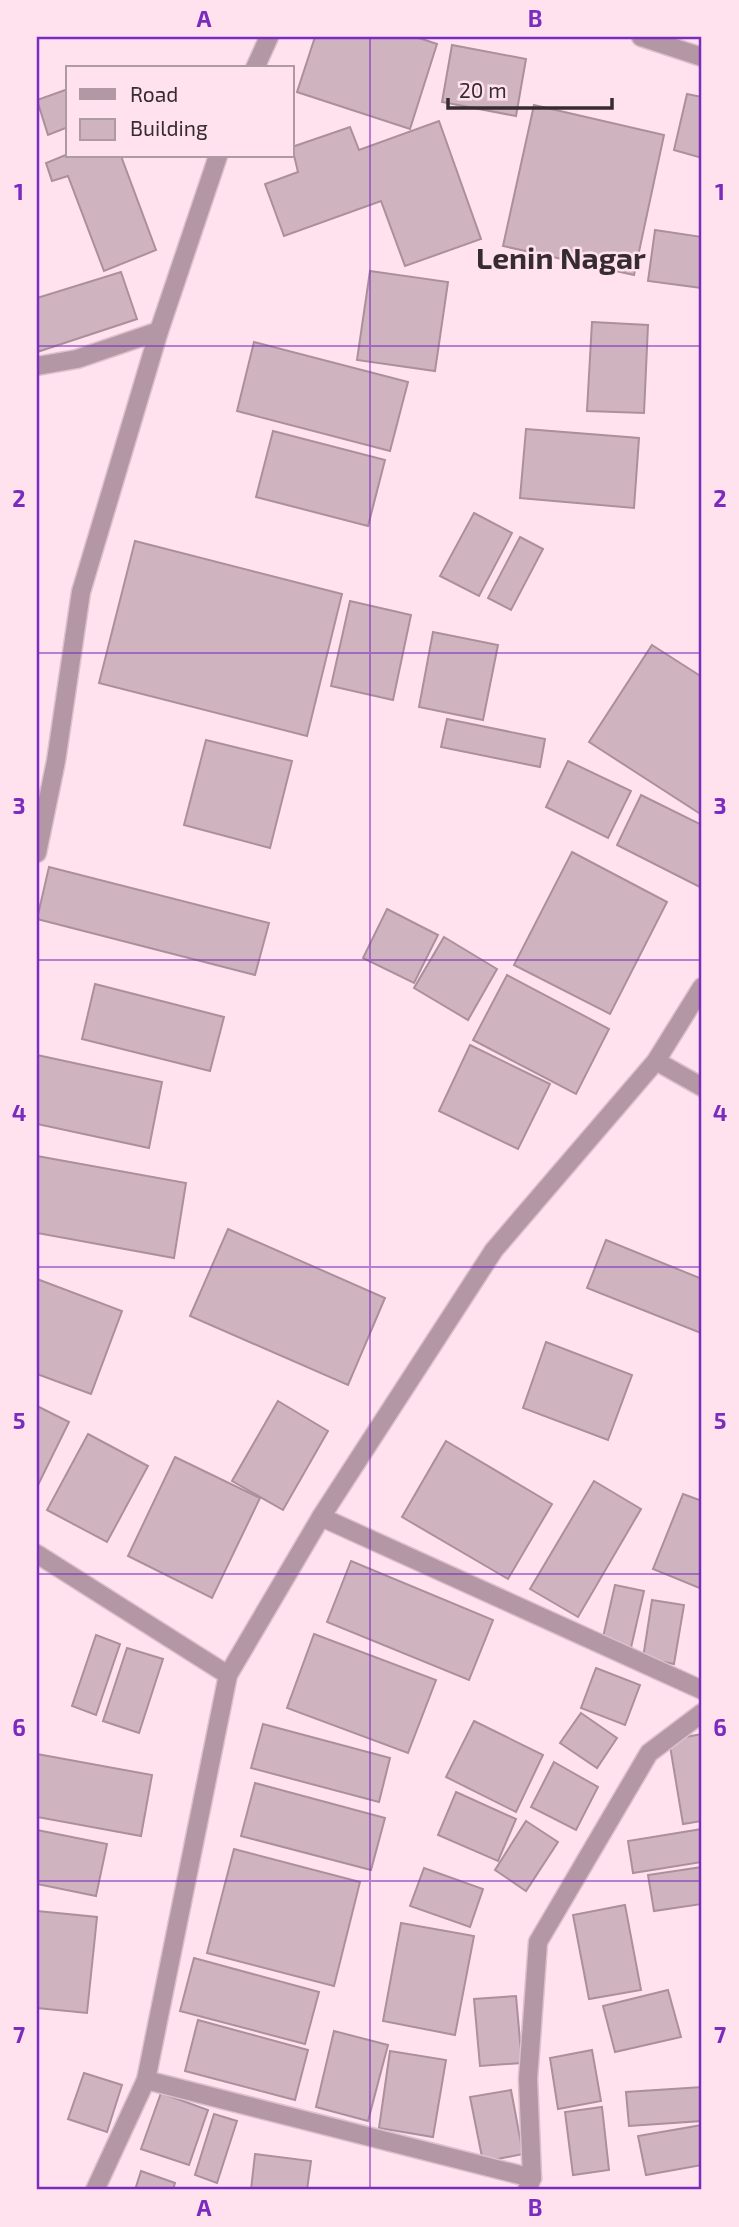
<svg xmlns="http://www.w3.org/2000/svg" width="739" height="2227" font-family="'Exo 2',sans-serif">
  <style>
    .building { fill: #cfb4c0; stroke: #ab909c; stroke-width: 2 }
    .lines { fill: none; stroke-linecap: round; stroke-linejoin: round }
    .street-casing { stroke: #dbc1cc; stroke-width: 21 }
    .street { stroke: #b497a4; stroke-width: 18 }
    .grid { fill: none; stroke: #7b2cbf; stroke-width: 2; stroke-opacity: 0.55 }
    .labels { text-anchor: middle; stroke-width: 5; stroke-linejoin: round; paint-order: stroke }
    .district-label { font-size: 30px; font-weight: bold; fill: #362c30; stroke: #ffe2ee }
    .neatline { fill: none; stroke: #7b2cbf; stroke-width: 2.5 }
    .grid-label { font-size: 23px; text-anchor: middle; font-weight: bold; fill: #7b2cbf }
  </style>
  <rect width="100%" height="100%" fill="#ffe2ee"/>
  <g class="building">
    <polygon points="315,37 416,37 437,44 410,129 297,92"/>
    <polygon points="452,45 526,59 516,116 442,102"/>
    <polygon points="68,89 68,127 48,135 37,100"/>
    <polygon points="687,94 702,97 702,158 674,150"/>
    <polygon points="534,105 664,135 634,275 503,246"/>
    <polygon points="439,121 481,239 405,266 381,201 284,236 265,184 298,172 292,147 350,127 359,150"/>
    <polygon points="68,154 121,156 156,250 104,271 68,176 52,181 46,163"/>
    <polygon points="655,230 702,237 702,288 648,281"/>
    <polygon points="370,271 448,282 435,371 357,360"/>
    <polygon points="121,272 137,319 37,352 37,298"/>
    <polygon points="592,322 648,325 644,413 587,411"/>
    <polygon points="254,342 408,382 390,451 237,411"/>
    <polygon points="526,429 639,438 634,508 520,498"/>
    <polygon points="273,431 385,460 368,526 256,497"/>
    <polygon points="474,513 512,533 479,596 440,576"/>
    <polygon points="520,537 543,549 511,610 488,598"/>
    <polygon points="135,541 342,594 307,736 99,683"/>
    <polygon points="350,601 411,615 393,700 331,686"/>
    <polygon points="433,632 498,645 483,720 419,707"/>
    <polygon points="652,645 702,677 702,815 589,742"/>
    <polygon points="447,719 545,739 540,767 441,747"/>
    <polygon points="206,740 292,761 270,848 184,825"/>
    <polygon points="568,761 631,791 608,838 546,807"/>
    <polygon points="641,795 702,825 702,888 617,845"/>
    <polygon points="572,852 667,902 610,1014 514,965"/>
    <polygon points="49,867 269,923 255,975 37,919"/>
    <polygon points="387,909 438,935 414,983 363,958"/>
    <polygon points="444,937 497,969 468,1020 414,988"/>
    <polygon points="507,975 609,1029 576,1094 473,1040"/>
    <polygon points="95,984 224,1017 210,1071 82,1039"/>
    <polygon points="470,1045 550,1084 518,1149 439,1111"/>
    <polygon points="37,1055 162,1082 149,1148 37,1124"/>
    <polygon points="37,1156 186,1183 174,1258 37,1233"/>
    <polygon points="228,1229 385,1298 348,1385 190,1316"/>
    <polygon points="606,1240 702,1279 701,1333 587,1288"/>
    <polygon points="37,1279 122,1311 91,1394 37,1374"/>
    <polygon points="546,1342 632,1375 608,1440 523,1408"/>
    <polygon points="278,1401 328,1431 283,1510 232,1481"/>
    <polygon points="37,1406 69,1422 37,1487"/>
    <polygon points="88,1434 148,1466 107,1542 47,1510"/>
    <polygon points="446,1441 552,1504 508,1579 402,1517"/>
    <polygon points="175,1457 260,1498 212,1598 128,1556"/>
    <polygon points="594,1481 641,1509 578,1617 530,1589"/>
    <polygon points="683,1494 702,1501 702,1589 653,1569"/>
    <polygon points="351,1561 493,1620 469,1680 327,1622"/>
    <polygon points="615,1585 644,1591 630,1652 601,1646"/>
    <polygon points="652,1600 684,1605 674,1664 643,1658"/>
    <polygon points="314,1634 436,1680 408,1753 287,1708"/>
    <polygon points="96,1635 120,1644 96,1715 72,1706"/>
    <polygon points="127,1648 163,1659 139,1733 103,1721"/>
    <polygon points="596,1668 640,1685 625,1725 581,1708"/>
    <polygon points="581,1713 617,1738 597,1768 560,1743"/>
    <polygon points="474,1721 543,1755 516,1812 446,1777"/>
    <polygon points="263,1724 390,1758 379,1802 251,1768"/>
    <polygon points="702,1734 702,1821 683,1824 669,1740"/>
    <polygon points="37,1754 152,1775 141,1836 37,1817"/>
    <polygon points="554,1762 598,1787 576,1830 531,1807"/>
    <polygon points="255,1783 385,1818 371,1870 241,1836"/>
    <polygon points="456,1792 516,1819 498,1861 438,1835"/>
    <polygon points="526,1821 558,1842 526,1891 495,1870"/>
    <polygon points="702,1829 702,1862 633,1873 628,1841"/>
    <polygon points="37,1830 107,1844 96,1896 37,1884"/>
    <polygon points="234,1849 360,1882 334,1986 207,1953"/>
    <polygon points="702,1867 702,1904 654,1911 648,1875"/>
    <polygon points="424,1868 483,1889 470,1927 410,1906"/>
    <polygon points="625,1905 641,1990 589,1999 573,1915"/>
    <polygon points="37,1911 97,1917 87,2013 37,2008"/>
    <polygon points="401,1923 474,1936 455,2035 383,2021"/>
    <polygon points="194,1958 319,1992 305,2044 180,2011"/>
    <polygon points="668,1990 681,2037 615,2052 603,2006"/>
    <polygon points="516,1996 522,2063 480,2066 474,1999"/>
    <polygon points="198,2020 308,2050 295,2100 185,2071"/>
    <polygon points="334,2031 388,2045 368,2121 316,2107"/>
    <polygon points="592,2050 601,2101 558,2109 550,2058"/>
    <polygon points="390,2051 446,2060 433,2137 379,2128"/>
    <polygon points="84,2073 122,2085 107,2132 68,2119"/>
    <polygon points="702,2087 702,2121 629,2126 626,2092"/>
    <polygon points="511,2090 523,2154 483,2162 470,2097"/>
    <polygon points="161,2093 208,2110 189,2165 141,2149"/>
    <polygon points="602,2107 609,2170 573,2175 565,2112"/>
    <polygon points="214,2114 237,2121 217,2183 195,2175"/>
    <polygon points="702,2125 702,2165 646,2175 638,2136"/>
    <polygon points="255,2154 311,2161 307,2190 251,2190"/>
    <polygon points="141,2171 175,2183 173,2190 135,2190"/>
  </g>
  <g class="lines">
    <defs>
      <g id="street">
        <polyline points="641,37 702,57"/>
        <polyline points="255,68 269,37"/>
        <polyline points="37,366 77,359 159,331"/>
        <polyline points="37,853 56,761 81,592 159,331 218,156"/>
        <polyline points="656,1061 702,1087"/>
        <polyline points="321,1517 702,1690"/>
        <polyline points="37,1554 228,1675"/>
        <polyline points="146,2080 532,2178"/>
        <polyline points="95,2190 146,2080 228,1675 321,1517 494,1250 656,1061 702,987"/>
        <polyline points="527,2190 532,2178 528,2079 538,1942 649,1753 702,1713"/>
      </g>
    </defs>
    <use href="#street" class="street-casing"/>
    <use href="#street" class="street"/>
  </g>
  <path class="grid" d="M 370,37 L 370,2190M 37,346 L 702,346M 37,653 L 702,653M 37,960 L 702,960M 37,1267 L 702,1267M 37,1574 L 702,1574M 37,1881 L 702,1881"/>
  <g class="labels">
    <g class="district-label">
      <text x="561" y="269">Lenin Nagar</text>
    </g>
  </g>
  <rect width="739" height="2227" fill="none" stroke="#ffe2ee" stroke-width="77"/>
  <rect x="66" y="66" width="228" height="91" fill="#ffe2ee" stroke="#af99a2" stroke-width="2"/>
  <rect x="80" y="89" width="35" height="10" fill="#b497a4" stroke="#af99a2" stroke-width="2"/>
  <text x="130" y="102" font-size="21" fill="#362c30">Road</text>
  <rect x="80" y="119" width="35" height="21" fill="#cfb4c0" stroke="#af99a2" stroke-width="2"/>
  <text x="130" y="136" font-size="21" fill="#362c30">Building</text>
  <path d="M448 98v10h164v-10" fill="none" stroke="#362c30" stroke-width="3.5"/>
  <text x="459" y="98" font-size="21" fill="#362c30" stroke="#ffe2ee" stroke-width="5" paint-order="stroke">20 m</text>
  <rect x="38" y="38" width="662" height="2150" class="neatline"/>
  <g class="grid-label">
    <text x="204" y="27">A</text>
    <text x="535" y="27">B</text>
    <text x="19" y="200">1</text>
    <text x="720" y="200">1</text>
    <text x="19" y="507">2</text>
    <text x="720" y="507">2</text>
    <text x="19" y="814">3</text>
    <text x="720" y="814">3</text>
    <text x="19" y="1121">4</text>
    <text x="720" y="1121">4</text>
    <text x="19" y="1429">5</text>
    <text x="720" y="1429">5</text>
    <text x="19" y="1736">6</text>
    <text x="720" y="1736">6</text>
    <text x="19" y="2043">7</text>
    <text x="720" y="2043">7</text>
    <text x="204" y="2216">A</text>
    <text x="535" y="2216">B</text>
  </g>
</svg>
